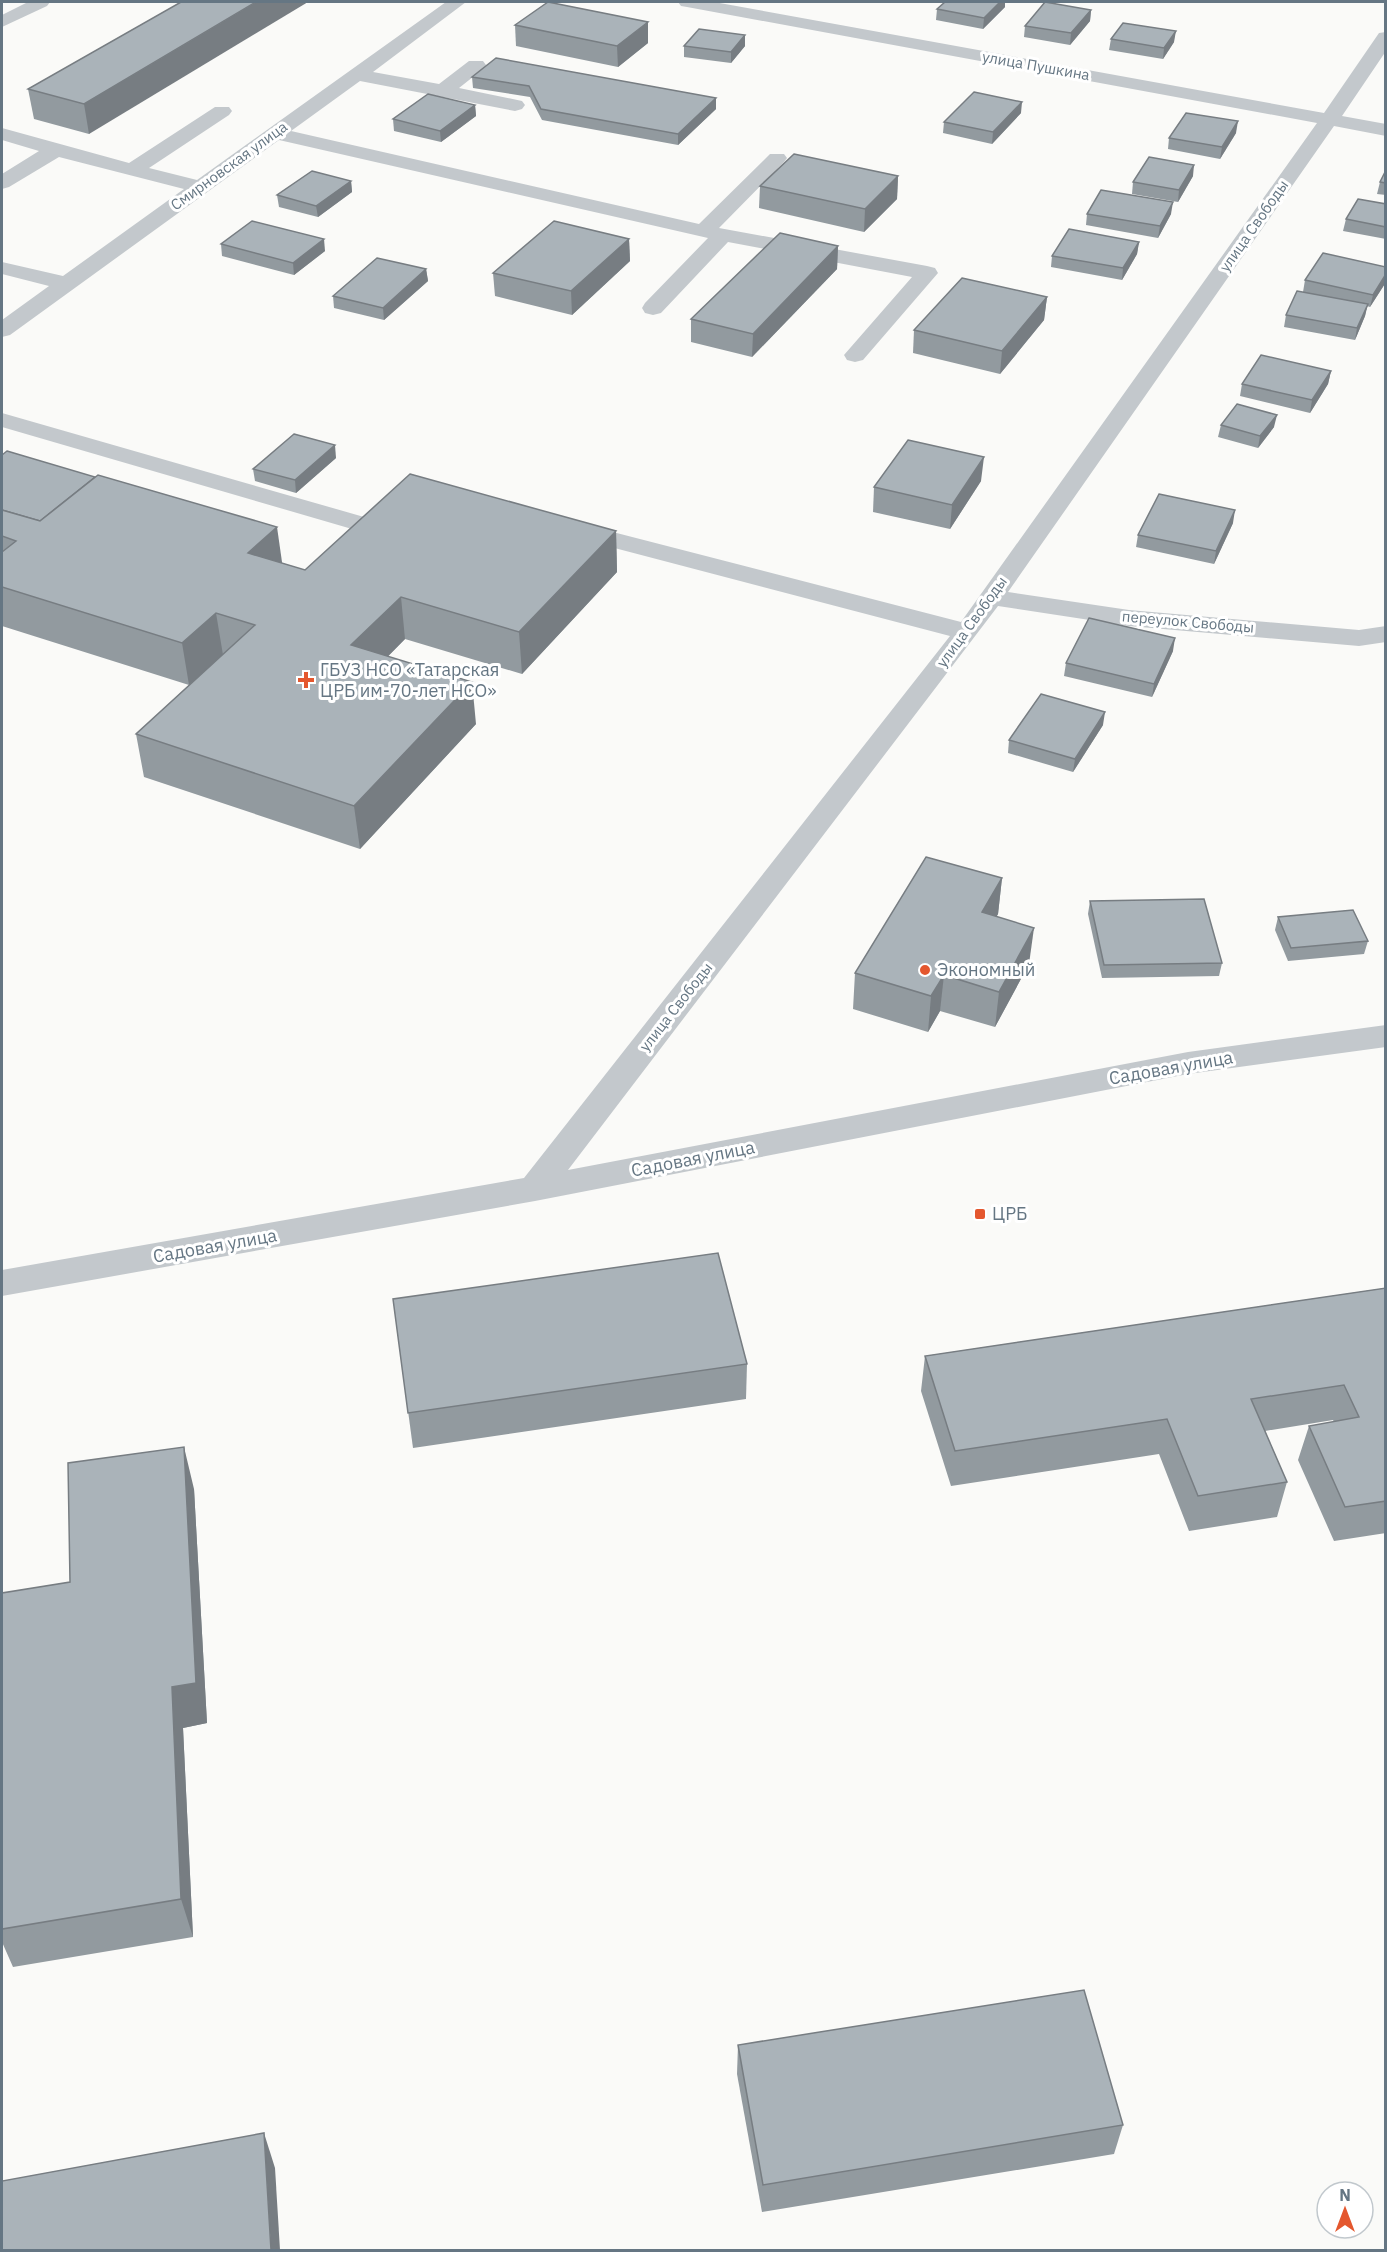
<svg xmlns="http://www.w3.org/2000/svg" width="1387" height="2252" font-family="'IBM Plex Sans',sans-serif">
  <style>
    .lines { fill: none; stroke-linecap: round; stroke-linejoin: round }
    .minor { fill: #c3c8cc; fill-rule: evenodd }
    .wall { fill: #929a9f }
    .shaded-wall { fill: #777d82 }
    .building { fill: #aab3b9; stroke: #777d82; stroke-width: 1.5 }
    .poi-dot { fill: #e4572e; stroke: #fff; stroke-width: 2 }
    .labels { text-anchor: middle; stroke-width: 6; stroke-linejoin: round; paint-order: stroke }
    .far-street-label { font-size: 15px; fill: #657683; stroke: #fff }
    .poi-label { font-size: 18px; fill: #657683; stroke: #fff; text-anchor: start }
    .street-label { font-size: 18px; fill: #657683; stroke: #fff }
  </style>
  <rect width="100%" height="100%" fill="#fafaf8"/>
  <g class="lines">
    <g class="minor">
      <polygon points="28,2 50,2 47,6 2,27 2,15"/>
      <polygon points="446,2 466,2 373,72 439,84 469,61 483,61 486,65 483,69 459,88 522,101 525,105 522,109 515,111 360,81 291,131 699,224 770,154 784,154 787,158 784,162 719,228 927,266 935,268 938,273 863,360 855,362 847,360 844,355 912,277 728,242 661,313 653,315 645,313 642,308 645,303 708,238 279,140 10,335 2,337 2,320 49,286 2,274 2,262 63,276 184,189 59,157 9,187 2,189 2,174 39,151 2,140 2,128 129,163 215,107 229,107 232,111 229,115 149,168 197,180"/>
      <polygon points="678,2 714,2 1324,113 1379,33 1386,32 1386,51 1342,116 1386,124 1386,136 1334,126 1008,592 1129,610 1359,630 1386,626 1386,642 1359,646 1129,626 998,606 568,1170 1188,1052 1386,1025 1386,1047 1188,1074 535,1201 2,1296 2,1270 524,1178 950,636 565,535 561,530 565,525 574,522 961,622 1317,123 687,7 681,6"/>
      <path d="M 2,413 L 371,519 C 381,507 386,500 402,504 L 405,509 L 385,533 L 376,536 L 2,427 Z"/>
    </g>
  </g>
  <g class="wall">
    <polygon points="181,2 89,134 34,119 28,89"/>
    <polygon points="1000,2 1005,2 1005,7 983,29 936,20 937,9"/>
    <polygon points="1091,10 1090,21 1070,45 1024,37 1025,26"/>
    <polygon points="515,25 648,43 618,67 516,46"/>
    <polygon points="1111,39 1174,42 1163,59 1109,50"/>
    <polygon points="684,46 745,46 731,63 684,57"/>
    <polygon points="472,77 716,98 716,109 678,145 542,120 530,97 473,88"/>
    <polygon points="475,105 476,116 441,142 394,131 393,119"/>
    <polygon points="1021,113 992,144 943,133 944,122"/>
    <polygon points="1236,133 1220,159 1168,149 1169,138"/>
    <polygon points="1386,170 1386,195 1377,194 1380,182"/>
    <polygon points="898,176 897,199 864,232 759,208 760,186"/>
    <polygon points="1193,176 1178,202 1132,194 1133,182"/>
    <polygon points="351,181 352,192 318,217 279,207 277,195"/>
    <polygon points="1386,204 1386,239 1343,231 1346,219"/>
    <polygon points="1087,214 1171,214 1158,238 1086,225"/>
    <polygon points="629,239 630,261 572,315 495,296 493,273"/>
    <polygon points="1139,242 1137,254 1122,280 1051,267 1052,256"/>
    <polygon points="221,244 325,251 294,275 222,256"/>
    <polygon points="838,246 837,269 752,357 691,342 691,319"/>
    <polygon points="1386,267 1386,282 1370,307 1367,306 1365,316 1355,340 1284,327 1286,315 1303,292 1305,280"/>
    <polygon points="426,269 428,281 384,320 334,308 333,296"/>
    <polygon points="1047,297 1044,320 1000,374 913,353 914,330"/>
    <polygon points="1331,371 1328,384 1310,413 1240,396 1242,384"/>
    <polygon points="1221,425 1274,427 1258,448 1218,437"/>
    <polygon points="2,455 282,563 305,570 616,531 617,572 522,674 405,639 388,656 476,724 360,849 144,777 136,734 189,685 2,626"/>
    <polygon points="336,458 296,493 255,481 253,469"/>
    <polygon points="981,481 950,529 873,512 874,487"/>
    <polygon points="1233,523 1214,564 1136,547 1138,535"/>
    <polygon points="1173,651 1152,697 1064,676 1066,663"/>
    <polygon points="1103,725 1073,772 1008,753 1009,740"/>
    <polygon points="1002,878 998,914 996,917 1029,964 995,1027 940,1011 928,1032 853,1009 855,973"/>
    <polygon points="1090,901 1222,963 1219,976 1102,978 1088,914"/>
    <polygon points="1278,917 1368,941 1364,954 1288,961 1275,930"/>
    <polygon points="1386,1288 1386,1533 1334,1541 1298,1460 1309,1426 1334,1422 1333,1420 1265,1431 1287,1482 1277,1517 1189,1531 1159,1454 951,1486 921,1391 925,1356"/>
    <polygon points="393,1299 747,1364 746,1399 413,1448"/>
    <polygon points="194,1489 207,1723 183,1728 193,1937 13,1967 2,1942 2,1593 70,1582"/>
    <polygon points="738,2045 1123,2125 1114,2154 762,2212 737,2074"/>
  </g>
  <g class="shaded-wall">
    <polygon points="256,2 308,2 89,134 84,104"/>
    <polygon points="1000,2 1005,2 1005,7 983,29 984,18"/>
    <polygon points="1091,10 1090,21 1070,45 1071,33"/>
    <polygon points="648,22 648,43 618,67 617,46"/>
    <polygon points="1176,31 1174,42 1163,59 1164,48"/>
    <polygon points="745,35 745,46 731,63 731,52"/>
    <polygon points="716,98 716,109 678,145 678,134"/>
    <polygon points="1022,102 1021,113 992,144 993,132"/>
    <polygon points="475,105 476,116 441,142 440,131"/>
    <polygon points="1238,121 1236,133 1220,159 1222,147"/>
    <polygon points="1194,165 1193,176 1178,202 1179,190"/>
    <polygon points="898,176 897,199 864,232 865,209"/>
    <polygon points="351,181 352,192 318,217 316,206"/>
    <polygon points="1173,202 1171,214 1158,238 1160,226"/>
    <polygon points="324,239 325,251 294,275 293,263"/>
    <polygon points="629,239 630,261 572,315 571,291"/>
    <polygon points="1139,242 1137,254 1122,280 1123,268"/>
    <polygon points="838,246 837,269 752,357 753,334"/>
    <polygon points="426,269 428,281 384,320 383,308"/>
    <polygon points="1386,274 1386,282 1370,307 1373,295"/>
    <polygon points="1047,297 1044,320 1000,374 1002,351"/>
    <polygon points="1368,304 1365,316 1355,340 1357,328"/>
    <polygon points="1331,371 1328,384 1310,413 1312,400"/>
    <polygon points="1277,415 1274,427 1258,448 1260,436"/>
    <polygon points="335,445 336,458 296,493 295,480"/>
    <polygon points="984,457 981,481 950,529 952,505"/>
    <polygon points="1235,510 1233,523 1214,564 1216,551"/>
    <polygon points="277,527 283,569 248,553"/>
    <polygon points="616,531 617,572 522,674 519,632"/>
    <polygon points="401,597 405,639 357,688 351,645"/>
    <polygon points="216,613 223,655 189,685 182,643"/>
    <polygon points="1175,638 1173,651 1152,697 1154,684"/>
    <polygon points="472,682 476,724 360,849 354,806"/>
    <polygon points="1105,712 1103,725 1073,772 1075,759"/>
    <polygon points="1002,878 998,914 978,948 982,912"/>
    <polygon points="1034,928 1029,964 995,1027 999,992"/>
    <polygon points="944,975 940,1011 928,1032 931,996"/>
    <polygon points="184,1447 194,1489 207,1723 183,1728 193,1937 181,1899 172,1687"/>
    <polygon points="264,2133 275,2168 280,2250 271,2250"/>
  </g>
  <g class="building">
    <polygon points="181,2 256,2 84,104 28,89"/>
    <polygon points="548,2 648,22 617,46 515,25"/>
    <polygon points="945,2 1000,2 984,18 937,9"/>
    <polygon points="1045,2 1091,10 1071,33 1025,26"/>
    <polygon points="1123,23 1176,31 1164,48 1111,39"/>
    <polygon points="699,29 745,35 731,52 684,46"/>
    <polygon points="496,58 716,98 678,134 541,109 529,86 472,77"/>
    <polygon points="974,92 1022,102 993,132 944,122"/>
    <polygon points="428,94 475,105 440,131 393,119"/>
    <polygon points="1186,113 1238,121 1222,147 1169,138"/>
    <polygon points="794,154 898,176 865,209 760,186"/>
    <polygon points="1149,157 1194,165 1179,190 1133,182"/>
    <polygon points="1386,170 1386,183 1380,182"/>
    <polygon points="312,171 351,181 316,206 277,195"/>
    <polygon points="1101,190 1173,202 1160,226 1087,214"/>
    <polygon points="1358,199 1386,204 1386,227 1346,219"/>
    <polygon points="252,221 324,239 293,263 221,244"/>
    <polygon points="554,221 629,239 571,291 493,273"/>
    <polygon points="1069,229 1139,242 1123,268 1052,256"/>
    <polygon points="780,233 838,246 753,334 691,319"/>
    <polygon points="1323,253 1386,267 1386,274 1373,295 1305,280"/>
    <polygon points="377,258 426,269 383,308 333,296"/>
    <polygon points="962,278 1047,297 1002,351 914,330"/>
    <polygon points="1297,291 1368,304 1357,328 1286,315"/>
    <polygon points="1261,355 1331,371 1312,400 1242,384"/>
    <polygon points="1237,404 1277,415 1260,436 1221,425"/>
    <polygon points="294,434 335,445 295,480 253,469"/>
    <polygon points="908,440 984,457 952,505 874,487"/>
    <polygon points="7,451 95,477 40,521 2,510 2,455"/>
    <polygon points="410,474 616,531 519,632 401,597 351,645 472,682 354,806 136,734 255,625 216,613 182,643 2,587 2,552 16,541 2,536 2,510 40,521 98,475 277,527 248,553 305,570"/>
    <polygon points="1159,494 1235,510 1216,551 1138,535"/>
    <polygon points="1089,618 1175,638 1154,684 1066,663"/>
    <polygon points="1041,694 1105,712 1075,759 1009,740"/>
    <polygon points="926,857 1002,878 982,912 1034,928 999,992 944,975 931,996 855,973"/>
    <polygon points="1204,899 1222,963 1104,965 1090,901"/>
    <polygon points="1353,910 1368,941 1291,948 1278,917"/>
    <polygon points="718,1253 747,1364 408,1413 393,1299"/>
    <polygon points="1386,1288 1386,1501 1345,1507 1309,1426 1359,1417 1344,1385 1251,1399 1287,1482 1198,1496 1167,1419 955,1451 925,1356"/>
    <polygon points="184,1447 196,1683 172,1687 181,1899 2,1929 2,1593 70,1582 68,1463"/>
    <polygon points="1084,1990 1123,2125 763,2185 738,2045"/>
    <polygon points="264,2133 271,2250 2,2250 2,2181"/>
  </g>
  <g class="poi-dot">
    <path d="M303 671h6v6h6v6h-6v6h-6v-6h-6v-6h6z"/>
    <circle cx="925" cy="970" r="6"/>
    <rect x="974" y="1208" width="12" height="12" rx="3"/>
  </g>
  <g class="labels">
    <g class="far-street-label">
      <text transform="translate(1036 66) rotate(10)" y="5">улица Пушкина</text>
      <text transform="translate(229 166) rotate(-36)" y="5">Смирновская улица</text>
      <text transform="translate(1254 226) rotate(-55)" y="5">улица Свободы</text>
      <text transform="translate(972 622) rotate(-54)" y="5">улица Свободы</text>
      <text transform="translate(1188 622) rotate(5)" y="5">переулок Свободы</text>
      <text transform="translate(676 1007) rotate(-52)" y="5">улица Свободы</text>
    </g>
    <g class="poi-label">
      <text x="320" y="676">ГБУЗ НСО «Татарская<tspan x="320" dy="21">ЦРБ им-70-лет НСО»</tspan></text>
      <text x="937" y="976">Экономный</text>
      <text x="992" y="1220">ЦРБ</text>
    </g>
    <g class="street-label">
      <text transform="translate(1171 1068) rotate(-10)" y="6">Садовая улица</text>
      <text transform="translate(693 1159) rotate(-11)" y="6">Садовая улица</text>
      <text transform="translate(215 1246) rotate(-10)" y="6">Садовая улица</text>
    </g>
  </g>
  <rect width="1387" height="2252" fill="none" stroke="#657683" stroke-width="6"/>
  <g transform="translate(1345 2210)"><circle r="28" fill="#ffffff" stroke="#c1c8cd" stroke-width="1.5"/>
  <path d="M0-4.5L10 22L0 15L-10 22Z" fill="#e4572e"/>
  <text y="-9" font-size="16" font-weight="bold" text-anchor="middle" fill="#657683">N</text>
  </g>
</svg>
